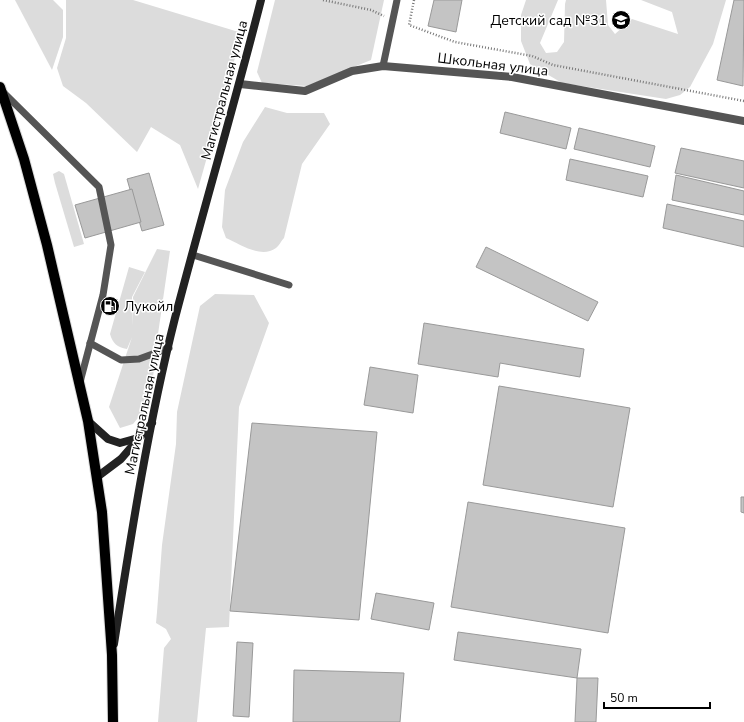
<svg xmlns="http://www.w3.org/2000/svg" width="744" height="722" font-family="'Nunito Sans',sans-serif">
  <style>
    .green { fill: #dcdcdc }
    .building { fill: #c4c4c4; stroke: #999 }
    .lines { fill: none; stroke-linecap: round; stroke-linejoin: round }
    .primary-casing { stroke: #dbdbdb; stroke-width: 12 }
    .path { stroke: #777; stroke-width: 2.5; stroke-dasharray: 1 2; stroke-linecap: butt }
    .lane { stroke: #555; stroke-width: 7 }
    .street { stroke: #555; stroke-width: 8 }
    .secondary { stroke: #222; stroke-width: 8 }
    .primary { stroke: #000; stroke-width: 10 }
    .labels { text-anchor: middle; stroke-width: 3; stroke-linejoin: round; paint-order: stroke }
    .poi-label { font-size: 14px; fill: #000; stroke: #fff; text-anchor: end }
    .street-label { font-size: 14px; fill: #000; stroke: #fff }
  </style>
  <rect width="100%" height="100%" fill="#fff"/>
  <g class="green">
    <polygon points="15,0 53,0 63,10 63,37 52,70"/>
    <polygon points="66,0 133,0 242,33 198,189 180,145 151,127 137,152 86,103 63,86 57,68 66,38"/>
    <polygon points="275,0 384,0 371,60 307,86 262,83 257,72"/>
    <polygon points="526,0 558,0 540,43 546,53 557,52 564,42 565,4 566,0 606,0 608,25 615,34 632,19 678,34 672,12 641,0 726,0 713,44 690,87 680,95 666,99 562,83 530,64 521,41 521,15"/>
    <path d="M 265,107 L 287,113 L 324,113 L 330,124 L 302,164 L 284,238 C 281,241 279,246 276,248 C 261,259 240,244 226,238 L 222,227 L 225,190 L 243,142 Z"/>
    <polygon points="59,171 64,174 84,244 74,247 55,183 53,174"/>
    <path d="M 157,249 L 170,251 L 158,334 L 150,403 L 133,424 L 120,428 L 109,407 L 132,337 L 127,349 C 117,347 113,344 110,334 L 129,267 L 145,272 L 132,297 L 132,326 L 133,297 Z"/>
    <polygon points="215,294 254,295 269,323 239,407 229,627 206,628 197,722 158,722 164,648 171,639 166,629 156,623 157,612 162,545 176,444 177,412 200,306"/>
  </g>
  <g class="building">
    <polygon points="434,0 462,0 456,32 428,26"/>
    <polygon points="734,0 744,0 743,86 717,80"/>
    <polygon points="505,112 571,128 566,149 500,133"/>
    <polygon points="579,128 655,146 650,167 574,149"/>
    <polygon points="681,148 744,161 744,188 675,173"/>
    <polygon points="570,159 648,176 643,197 566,180"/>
    <polygon points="149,173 164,225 142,231 127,179"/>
    <polygon points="676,175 744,191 744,215 672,200"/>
    <polygon points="132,189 141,222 85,238 75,205"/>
    <polygon points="667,204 744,221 744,247 663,228"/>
    <polygon points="486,247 598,302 588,321 476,267"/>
    <polygon points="424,323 584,349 580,377 500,363 498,377 418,364"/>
    <polygon points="370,367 418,375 413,413 364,405"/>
    <polygon points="499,386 630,408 613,507 483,485"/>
    <polygon points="252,423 377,432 359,620 230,611"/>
    <polygon points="741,497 744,497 744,513 741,512"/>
    <polygon points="468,502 625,528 608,633 451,607"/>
    <polygon points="376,593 434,603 429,630 371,619"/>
    <polygon points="458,632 581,649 577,678 454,660"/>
    <polygon points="237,642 253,643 249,717 233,716"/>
    <polygon points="294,670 404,673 400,722 293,722"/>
    <polygon points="577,678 598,678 596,722 575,722"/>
  </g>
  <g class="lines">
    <defs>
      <polyline id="primary" points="0,87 24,159 47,245 88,421 102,512 112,655 113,722"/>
    </defs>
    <use href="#primary" class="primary-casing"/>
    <g class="path">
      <polyline points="323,0 371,10 384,16"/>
      <polyline points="414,0 409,25 455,42 532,56 553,65 744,101"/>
    </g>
    <g class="lane">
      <polyline points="383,66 397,0"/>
      <polyline points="3,92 99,187 111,245 103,295 80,382"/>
      <polyline points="193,255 289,285"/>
      <polyline points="90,343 121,360 139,359 169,348"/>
    </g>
    <polyline class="street" points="240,84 305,91 352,71 383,66 512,77 744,121"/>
    <g class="secondary">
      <polyline points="88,421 108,439 120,443 138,438"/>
      <polyline points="97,477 121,459 152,423"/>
      <path d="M 114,644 C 131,535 148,425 175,318 C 203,211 234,106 261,0"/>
    </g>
    <use href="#primary" class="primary"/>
  </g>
  <defs>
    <symbol id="school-disc" viewBox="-11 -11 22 22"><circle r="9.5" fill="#000" stroke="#fff"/><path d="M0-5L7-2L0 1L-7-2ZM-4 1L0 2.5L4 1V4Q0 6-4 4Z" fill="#fff"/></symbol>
    <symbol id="fuel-disc" viewBox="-11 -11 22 22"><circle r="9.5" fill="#000" stroke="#fff"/><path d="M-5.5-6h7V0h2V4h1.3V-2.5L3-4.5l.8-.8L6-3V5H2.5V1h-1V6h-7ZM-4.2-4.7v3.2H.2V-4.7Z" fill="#fff"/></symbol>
  </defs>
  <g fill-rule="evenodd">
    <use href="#school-disc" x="610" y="9" width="22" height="22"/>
    <use href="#fuel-disc" x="99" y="295" width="22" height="22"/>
  </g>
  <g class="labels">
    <g class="poi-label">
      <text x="607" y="25">Детский сад №31</text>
      <text x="124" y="311" text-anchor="start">Лукойл</text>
    </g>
    <g class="street-label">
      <text transform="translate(493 64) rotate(7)" y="5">Школьная улица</text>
      <text transform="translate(224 90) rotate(-75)" y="5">Магистральная улица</text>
      <text transform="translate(144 404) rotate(-78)" y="5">Магистральная улица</text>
    </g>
  </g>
  <path d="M604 702v6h106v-6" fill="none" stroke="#000000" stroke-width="2"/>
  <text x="610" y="702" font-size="12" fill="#000000" stroke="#ffffff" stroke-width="3" paint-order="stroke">50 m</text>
</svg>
